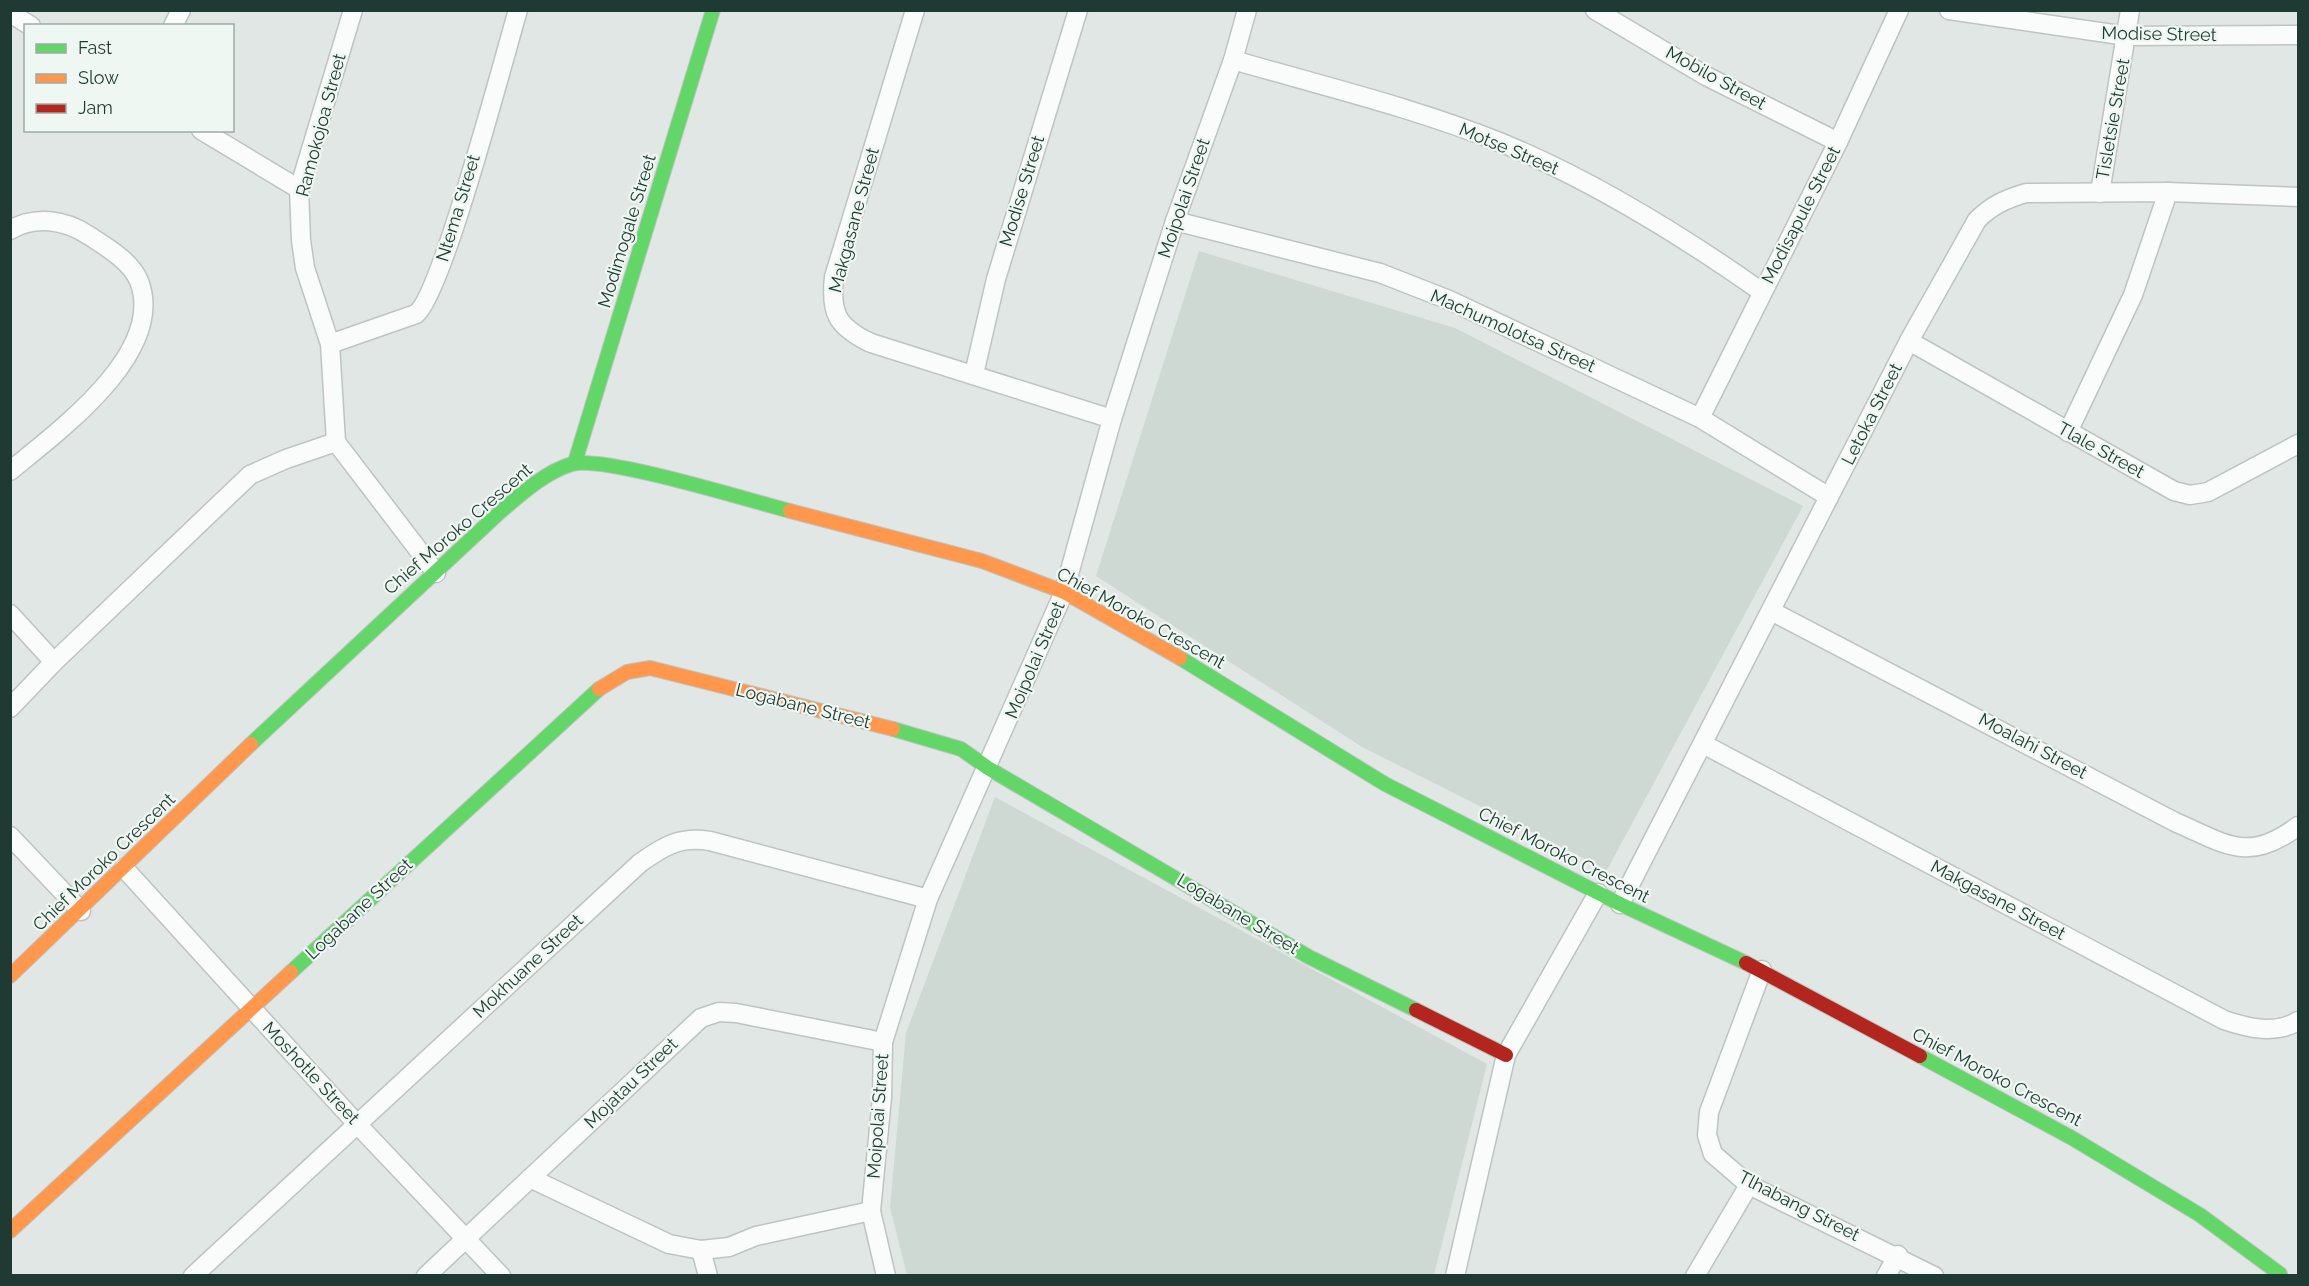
<svg xmlns="http://www.w3.org/2000/svg" width="2309" height="1286" font-family="Raleway,sans-serif">
  <style>
    .built { fill: #ced9d4 }
    .lines { fill: none; stroke-linecap: round; stroke-linejoin: round }
    .street-casing { stroke: #bec4c1; stroke-width: 21 }
    .fast-casing { stroke: #bdc5c2; stroke-width: 16 }
    .slow-casing { stroke: #bdc5c2; stroke-width: 16 }
    .jam-casing { stroke: #bdc5c2; stroke-width: 16 }
    .street { stroke: #fafbfb; stroke-width: 18 }
    .fast { stroke: #63d668; stroke-width: 14 }
    .slow { stroke: #ff974d; stroke-width: 14 }
    .jam { stroke: #b3261e; stroke-width: 14 }
    .labels { text-anchor: middle; stroke-width: 4.5; stroke-linejoin: round; paint-order: stroke }
    .street-label { font-size: 18px; fill: #1f3a32; stroke: #eff7f3 }
  </style>
  <rect width="100%" height="100%" fill="#e1e7e4"/>
  <g class="built">
    <polygon points="1199,251 1455,328 1803,506 1607,870 1362,747 1096,576"/>
    <polygon points="995,797 1487,1064 1434,1275 907,1275 890,1207 906,1033"/>
  </g>
  <g class="lines">
    <defs>
      <g id="street">
        <polyline points="353,10 299,189 301,240 305,268 330,344 336,442 436,573"/>
        <path d="M 915,10 L 834,277 C 830,313 837,327 871,343 L 1112,419"/>
        <polyline points="1595,10 1706,76 1838,142"/>
        <polyline points="1949,10 2127,36 2298,35"/>
        <polyline points="10,13 31,26"/>
        <polyline points="173,26 181,10"/>
        <path d="M 1233,60 C 1323,86 1415,108 1502,143 C 1594,181 1681,235 1762,292"/>
        <polyline points="201,130 299,189"/>
        <polyline points="2100,193 2130,10"/>
        <polyline points="1175,221 1380,273 1449,300 1700,418 1829,497"/>
        <path d="M 10,230 C 35,215 65,220 88,235 C 105,246 131,261 139,281 C 167,353 57,432 10,471"/>
        <polyline points="1909,341 2174,491 2190,495 2208,492 2298,444"/>
        <path d="M 330,344 L 416,314 C 442,295 504,57 518,10"/>
        <polyline points="974,374 996,279 1078,10"/>
        <polyline points="1700,418 1838,142 1899,10"/>
        <polyline points="2068,432 2133,295 2168,192"/>
        <path d="M 1771,611 L 2175,822 C 2226,844 2248,864 2298,826"/>
        <polyline points="10,614 54,662"/>
        <polyline points="10,708 54,662 250,475 286,459 336,442"/>
        <path d="M 1703,744 L 2224,1020 C 2248,1028 2275,1035 2298,1021"/>
        <polyline points="10,836 81,911"/>
        <polyline points="124,868 357,1124 501,1276"/>
        <path d="M 1620,904 L 1909,341 L 1977,220 C 1992,205 2006,199 2026,193 L 2168,192 L 2298,197"/>
        <polyline points="1762,970 1709,1112 1707,1135 1713,1154 1749,1185 1934,1276"/>
        <polyline points="530,1178 669,1244 701,1250 729,1247 756,1236 871,1211"/>
        <polyline points="701,1250 708,1276"/>
        <path d="M 193,1276 L 640,863 C 664,846 680,836 710,841 L 928,899"/>
        <polyline points="426,1276 701,1018 719,1012 736,1013 883,1042"/>
        <polyline points="886,1276 871,1211 882,1097 883,1042 928,899 1064,592 1112,419 1175,221 1233,60 1247,10"/>
        <polyline points="1455,1276 1506,1055 1598,893"/>
        <polyline points="1695,1276 1749,1185"/>
        <polyline points="1886,1276 1898,1255"/>
      </g>
      <g id="fast">
        <polyline points="575,462 713,10"/>
        <polyline points="1180,658 1385,784 1620,904 1746,963"/>
        <polyline points="893,729 961,749 988,768 1309,957 1416,1010"/>
        <path d="M 251,744 L 500,512 C 521,494 545,472 572,464 C 603,455 751,501 790,511"/>
        <polyline points="291,972 599,689"/>
        <polyline points="1920,1056 2072,1138 2200,1215 2280,1274"/>
      </g>
      <g id="slow">
        <polyline points="790,511 982,561 1064,592 1180,658"/>
        <polyline points="599,689 627,672 650,668 893,729"/>
        <polyline points="10,976 251,744"/>
        <polyline points="10,1231 291,972"/>
      </g>
      <g id="jam">
        <polyline points="1746,963 1920,1056"/>
        <polyline points="1416,1010 1506,1055"/>
      </g>
    </defs>
    <use href="#street" class="street-casing"/>
    <use href="#fast" class="fast-casing"/>
    <use href="#slow" class="slow-casing"/>
    <use href="#jam" class="jam-casing"/>
    <use href="#street" class="street"/>
    <use href="#fast" class="fast"/>
    <use href="#slow" class="slow"/>
    <use href="#jam" class="jam"/>
  </g>
  <g class="labels">
    <g class="street-label">
      <text transform="translate(2159 34) rotate(1)" y="6">Modise Street</text>
      <text transform="translate(1716 78) rotate(29)" y="6">Mobilo Street</text>
      <text transform="translate(2113 119) rotate(-80)" y="6">Tisletsie Street</text>
      <text transform="translate(321 125) rotate(-75)" y="6">Ramokojoa Street</text>
      <text transform="translate(1509 149) rotate(23)" y="6">Motse Street</text>
      <text transform="translate(1022 191) rotate(-73)" y="6">Modise Street</text>
      <text transform="translate(1184 198) rotate(-71)" y="6">Moipolai Street</text>
      <text transform="translate(458 208) rotate(-73)" y="6">Ntema Street</text>
      <text transform="translate(1801 215) rotate(-63)" y="6">Modisapule Street</text>
      <text transform="translate(854 220) rotate(-75)" y="6">Makgasane Street</text>
      <text transform="translate(627 231) rotate(-73)" y="6">Modimogale Street</text>
      <text transform="translate(1513 331) rotate(24)" y="6">Machumolotsa Street</text>
      <text transform="translate(1872 414) rotate(-63)" y="6">Letoka Street</text>
      <text transform="translate(2101 450) rotate(29)" y="6">Tlale Street</text>
      <text transform="translate(458 529) rotate(-41)" y="6">Chief Moroko Crescent</text>
      <text transform="translate(1141 618) rotate(29)" y="6">Chief Moroko Crescent</text>
      <text transform="translate(1035 660) rotate(-67)" y="6">Moipolai Street</text>
      <text transform="translate(803 706) rotate(14)" y="6">Logabane Street</text>
      <text transform="translate(2033 746) rotate(28)" y="6">Moalahi Street</text>
      <text transform="translate(1564 855) rotate(27)" y="6">Chief Moroko Crescent</text>
      <text transform="translate(104 862) rotate(-44)" y="6">Chief Moroko Crescent</text>
      <text transform="translate(1998 900) rotate(28)" y="6">Makgasane Street</text>
      <text transform="translate(359 909) rotate(-43)" y="6">Logabane Street</text>
      <text transform="translate(1238 914) rotate(31)" y="6">Logabane Street</text>
      <text transform="translate(528 966) rotate(-43)" y="6">Mokhuane Street</text>
      <text transform="translate(311 1073) rotate(47)" y="6">Moshotle Street</text>
      <text transform="translate(1997 1077) rotate(28)" y="6">Chief Moroko Crescent</text>
      <text transform="translate(631 1083) rotate(-44)" y="6">Mojatau Street</text>
      <text transform="translate(878 1116) rotate(-86)" y="6">Moipolai Street</text>
      <text transform="translate(1799 1206) rotate(27)" y="6">Tlhabang Street</text>
    </g>
  </g>
  <rect width="2309" height="1286" fill="none" stroke="#1f3a32" stroke-width="24"/>
  <rect x="24" y="24" width="210" height="108" fill="#eff7f3" stroke="#9caba6" stroke-width="1.5"/>
  <rect x="36" y="44" width="30" height="9" fill="#63d668" stroke="#9caba6" stroke-width="1.5"/>
  <text x="78" y="54" font-size="18" fill="#1f3a32">Fast</text>
  <rect x="36" y="74" width="30" height="9" fill="#ff974d" stroke="#9caba6" stroke-width="1.5"/>
  <text x="78" y="84" font-size="18" fill="#1f3a32">Slow</text>
  <rect x="36" y="104" width="30" height="9" fill="#b3261e" stroke="#9caba6" stroke-width="1.5"/>
  <text x="78" y="114" font-size="18" fill="#1f3a32">Jam</text>
</svg>
